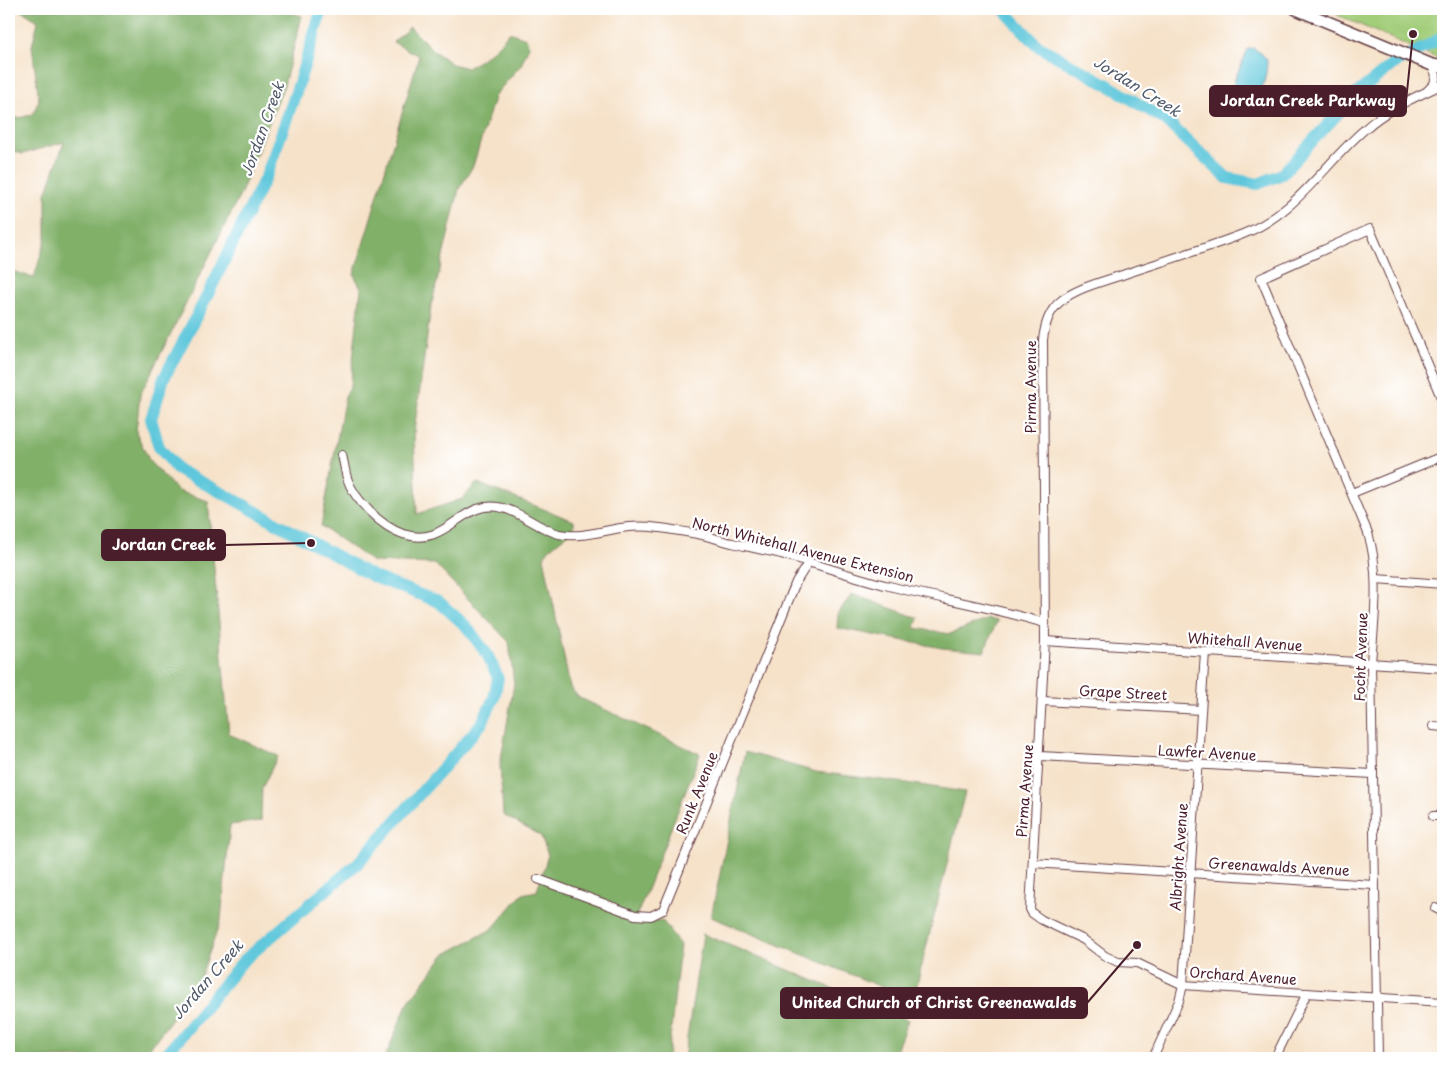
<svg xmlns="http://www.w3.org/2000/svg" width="1452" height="1067" font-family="'Playpen Sans',sans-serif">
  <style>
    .green { fill: #a2cd79; stroke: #767652 }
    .forest { fill: #81b069; stroke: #66684a }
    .water { fill: #5fc7db; stroke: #547383 }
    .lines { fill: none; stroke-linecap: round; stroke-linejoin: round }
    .river { stroke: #5fc7db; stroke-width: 12 }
    .street-casing { stroke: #643c43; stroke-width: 10 }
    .secondary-casing { stroke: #643c43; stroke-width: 14 }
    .street { stroke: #fff; stroke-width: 8 }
    .secondary { stroke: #fff; stroke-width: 11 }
    .labels { text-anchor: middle; stroke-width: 4.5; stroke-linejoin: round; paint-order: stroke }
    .street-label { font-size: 14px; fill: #4a1f2b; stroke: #fff }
    .water-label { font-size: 15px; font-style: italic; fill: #515a69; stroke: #fff }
    .leader { fill: none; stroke: #4a1f2b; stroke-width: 2 }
    .callout-dot { fill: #4a1f2b; stroke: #fff; stroke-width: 2 }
    .callout { fill: #4a1f2b; stroke: #4a1f2b; stroke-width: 2 }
    .callout-label { font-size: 15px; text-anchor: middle; font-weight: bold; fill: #fff }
  </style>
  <rect width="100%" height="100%" fill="#fff"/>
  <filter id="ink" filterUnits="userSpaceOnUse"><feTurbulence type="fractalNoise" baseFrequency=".02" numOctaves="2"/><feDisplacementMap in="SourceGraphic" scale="10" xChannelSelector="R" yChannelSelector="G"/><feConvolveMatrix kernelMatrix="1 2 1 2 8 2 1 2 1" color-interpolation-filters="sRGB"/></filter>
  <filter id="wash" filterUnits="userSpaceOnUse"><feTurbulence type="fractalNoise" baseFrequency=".0096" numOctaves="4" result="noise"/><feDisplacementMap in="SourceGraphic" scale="20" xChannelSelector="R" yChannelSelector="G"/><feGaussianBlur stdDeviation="1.12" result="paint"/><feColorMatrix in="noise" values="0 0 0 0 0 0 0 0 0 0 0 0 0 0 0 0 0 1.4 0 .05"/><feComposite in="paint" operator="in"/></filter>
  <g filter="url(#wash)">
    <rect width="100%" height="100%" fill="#f6e2c9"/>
    <polygon class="green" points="1340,9 1443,9 1443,54 1437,58 1337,15"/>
    <g class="forest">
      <polygon points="19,9 278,9 302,16 284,85 241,193 140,395 136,432 150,462 178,491 208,501 229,734 278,756 262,788 261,821 230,825 221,920 198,984 142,1058 9,1058 9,270 34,278 46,238 46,194 64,142 23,154 9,150 9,115 19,118 33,114 39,100 32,46 38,21"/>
      <path d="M 410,27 L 434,51 L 452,64 L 467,68 C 484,58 498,48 509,32 L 526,38 L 529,46 L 521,65 L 495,95 L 473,166 L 459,189 L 431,307 L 414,432 L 417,514 L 462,499 L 477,483 L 574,521 L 574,529 L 549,549 L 544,557 L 570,687 L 578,697 L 700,754 L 636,918 L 647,922 L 662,920 L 680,945 L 668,1058 L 385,1058 L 407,1004 L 444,955 L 492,929 L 522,894 L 537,891 L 548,855 L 541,836 L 503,815 L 500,764 L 514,684 L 509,642 L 435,564 L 373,562 L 321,526 L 345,396 L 350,387 L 361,288 L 354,275 L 419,56 L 393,42 Z"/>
      <polygon points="852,594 918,618 915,628 950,634 988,619 997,621 984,652 942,648 837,628 838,613"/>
      <polygon points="745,752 816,772 907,783 965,792 913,1000 711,917"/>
      <polygon points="703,934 908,1020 893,1058 684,1058"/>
    </g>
    <path class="water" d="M 1253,48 L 1261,53 L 1267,60 C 1267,77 1261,101 1247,111 L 1237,107 L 1231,97 L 1234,81 L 1248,49 Z"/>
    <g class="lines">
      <g class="river">
        <polyline points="1003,9 1038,46 1108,85 1165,120 1227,178 1258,184 1282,174 1355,95 1392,65 1443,37"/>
        <polyline points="163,1058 243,961 358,863 450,760 482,723 494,698 498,678 487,654 466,626 439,602 374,577 228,496 178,470 159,447 151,419 164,378 208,294 267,174 295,95 322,9"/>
      </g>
    </g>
  </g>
  <g filter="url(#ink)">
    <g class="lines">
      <defs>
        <g id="street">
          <path d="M 1443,84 C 1416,97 1388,108 1365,129 C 1323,165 1297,213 1243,234 C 1204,249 1164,261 1125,274 C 1105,281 1079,287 1062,300 C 1049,310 1045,324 1043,340 L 1045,641 L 1030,909 L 1032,913 L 1042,920 L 1084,940 L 1105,956 L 1118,962 L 1137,963 L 1183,985 L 1443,1002"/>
          <polyline points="1428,90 1434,84 1436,75 1432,65"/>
          <path d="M 342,455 C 344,463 345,471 347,478 C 354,500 382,527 403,534 C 449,549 460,497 503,508 C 523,513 539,529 559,534 C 582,539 606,529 629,527 C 652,525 679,531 702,535 C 712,537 722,541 732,543 C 748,547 765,550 781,554 C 817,564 853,577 889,586 C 941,599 993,607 1044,623"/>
          <polyline points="1352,493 1443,456"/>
          <polyline points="1376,579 1443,584"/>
          <polyline points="1045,641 1443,668"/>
          <polyline points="1043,701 1201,710"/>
          <polyline points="1433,726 1443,727"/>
          <polyline points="1040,756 1373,774"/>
          <polyline points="1433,816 1443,816"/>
          <polyline points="1033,863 1374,885"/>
          <polyline points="538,879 635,915 651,916 663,910 796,582 808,563"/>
          <polyline points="1435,908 1443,912"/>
          <polyline points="1153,1058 1179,1001 1183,985 1205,652"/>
          <polyline points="1275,1058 1307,993"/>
          <path d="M 1378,1058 L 1371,663 C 1374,620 1381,575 1368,533 L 1261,278 L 1370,229 L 1443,402"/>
        </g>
        <polyline id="secondary" points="1296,9 1386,46 1432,65 1443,67"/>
      </defs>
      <use href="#street" class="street-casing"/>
      <use href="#secondary" class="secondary-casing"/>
      <use href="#street" class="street"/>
      <use href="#secondary" class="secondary"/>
    </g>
  </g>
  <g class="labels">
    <g class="street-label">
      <text transform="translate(1031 387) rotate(-90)" y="5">Pirma Avenue</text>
      <text transform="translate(803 550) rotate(14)" y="5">North Whitehall Avenue Extension</text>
      <text transform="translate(1245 642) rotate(4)" y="5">Whitehall Avenue</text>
      <text transform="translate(1361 657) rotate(-88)" y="5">Focht Avenue</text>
      <text transform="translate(1123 693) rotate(3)" y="5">Grape Street</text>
      <text transform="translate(1207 753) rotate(3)" y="5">Lawfer Avenue</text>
      <text transform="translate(1025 791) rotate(-86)" y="5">Pirma Avenue</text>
      <text transform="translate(697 793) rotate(-68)" y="5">Runk Avenue</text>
      <text transform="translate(1179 857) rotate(-86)" y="5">Albright Avenue</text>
      <text transform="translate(1279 867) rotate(3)" y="5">Greenawalds Avenue</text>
      <text transform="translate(1243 976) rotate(4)" y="5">Orchard Avenue</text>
    </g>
    <g class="water-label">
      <text transform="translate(1137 87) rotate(32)" y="5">Jordan Creek</text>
      <text transform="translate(263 129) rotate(-70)" y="5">Jordan Creek</text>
      <text transform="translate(208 980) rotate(-49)" y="5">Jordan Creek</text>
    </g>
  </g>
  <path class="leader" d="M1413 34L1406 101M311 543L225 545M1137 945L1087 1003"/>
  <g class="callout-dot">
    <circle cx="1413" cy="34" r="5"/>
    <circle cx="311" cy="543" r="5"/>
    <circle cx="1137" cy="945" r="5"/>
  </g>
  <g class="callout">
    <rect x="1210" y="86" width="196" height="30" rx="5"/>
    <rect x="102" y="530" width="123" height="30" rx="5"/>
    <rect x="781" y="988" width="306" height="30" rx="5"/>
  </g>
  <g class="callout-label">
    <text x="1308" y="106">Jordan Creek Parkway</text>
    <text x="164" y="550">Jordan Creek</text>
    <text x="934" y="1008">United Church of Christ Greenawalds</text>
  </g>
  <rect width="1452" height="1067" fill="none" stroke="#fff" stroke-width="30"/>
</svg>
